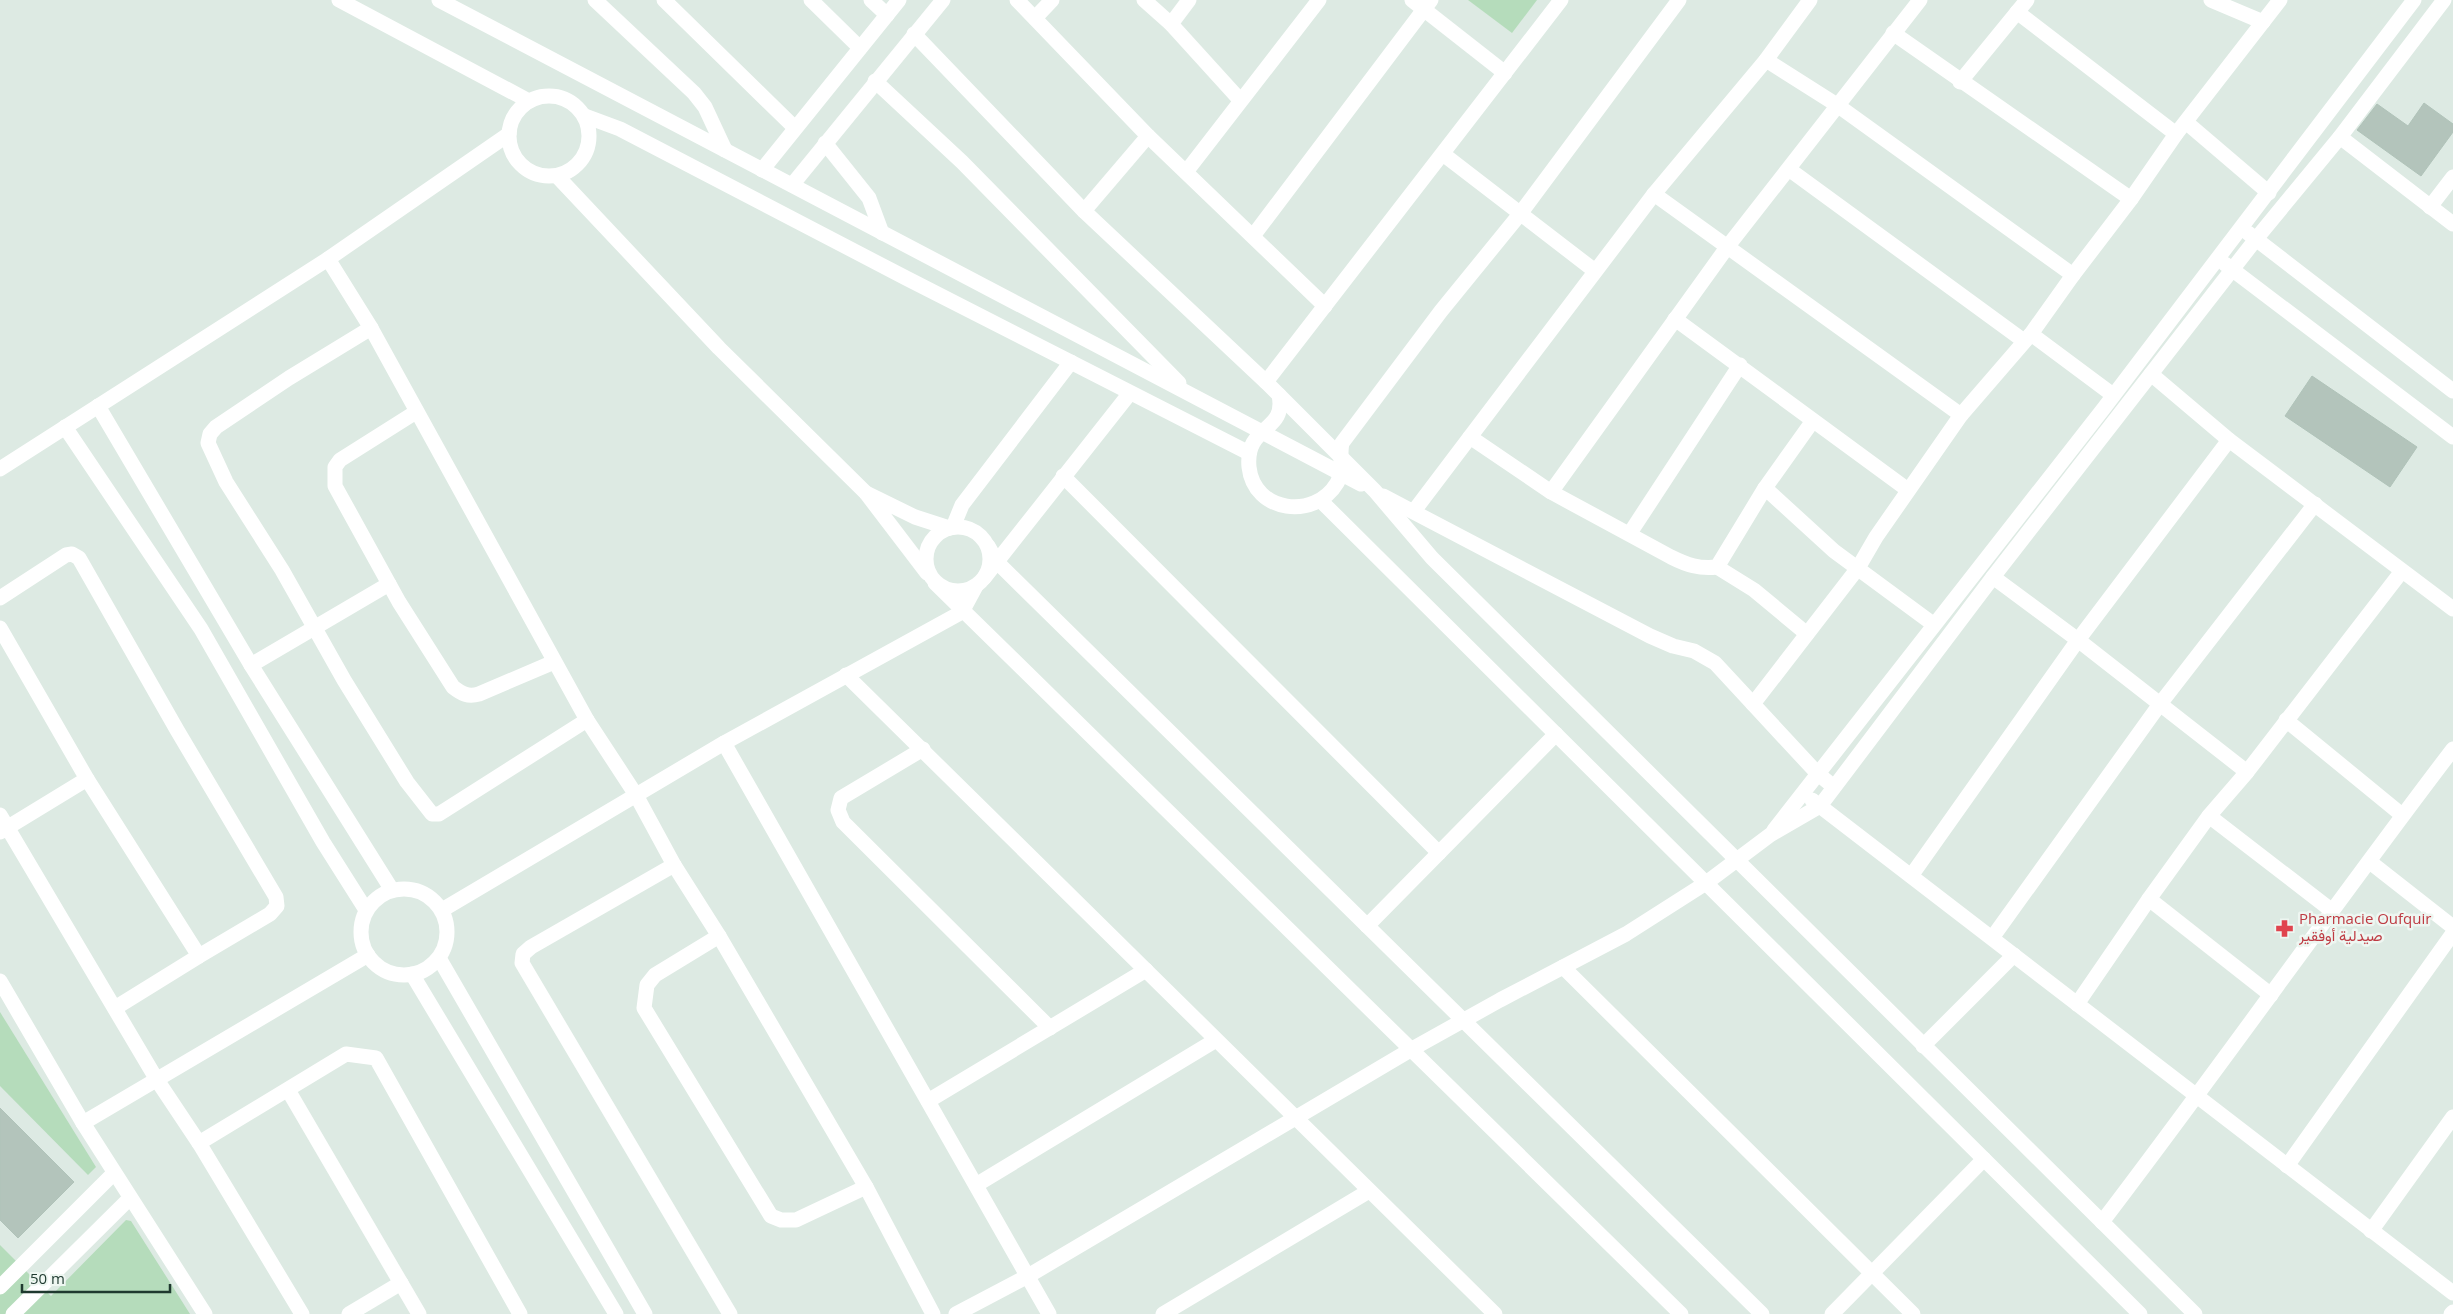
<svg xmlns="http://www.w3.org/2000/svg" width="2453" height="1314" font-family="'Open Sans',Vazirmatn,sans-serif">
  <style>
    .green { fill: #b5dcbb }
    .building { fill: #b3c4bb; stroke: #b0c3b9 }
    .lines { fill: none; stroke-linecap: round; stroke-linejoin: round }
    .minor { stroke: #fff; stroke-width: 15 }
    .labels { text-anchor: middle; stroke-width: 5; stroke-linejoin: round; paint-order: stroke }
    .health-label { font-size: 15px; fill: #be3a42; stroke: #eef6f1; text-anchor: start }
  </style>
  <rect width="100%" height="100%" fill="#ddeae3"/>
  <g class="green">
    <polygon points="1468,0 1537,0 1512,33"/>
    <polygon points="0,1012 96,1167 88,1175 0,1086"/>
    <polygon points="126,1220 131,1221 190,1314 0,1314 0,1245 51,1296"/>
  </g>
  <g class="building">
    <polygon points="2424,103 2453,124 2453,132 2421,176 2357,130 2377,104 2408,126"/>
    <polygon points="2312,376 2417,447 2390,487 2285,416"/>
    <polygon points="0,1108 74,1182 18,1238 0,1220"/>
  </g>
  <g class="lines">
    <g class="minor">
      <polyline points="339,0 529,101"/>
      <polyline points="439,0 1361,484"/>
      <polyline points="595,0 694,93 705,107 725,150"/>
      <polyline points="664,0 795,128"/>
      <polyline points="811,0 860,48"/>
      <polyline points="871,0 887,15"/>
      <polyline points="1017,0 1148,136 1325,306"/>
      <polyline points="1144,0 1171,24 1240,100"/>
      <polyline points="1412,0 1505,73"/>
      <polyline points="2211,0 2263,22"/>
      <polyline points="2017,12 2176,134"/>
      <polyline points="1035,18 1052,0"/>
      <polyline points="1171,24 1189,0"/>
      <polyline points="1893,33 2131,199"/>
      <polyline points="914,34 1084,211 1266,382 1375,491 1432,558 2195,1314"/>
      <polyline points="1766,60 1837,105 2073,275"/>
      <polyline points="875,81 962,162 1179,383"/>
      <polyline points="1960,82 2027,0"/>
      <circle cx="549" cy="136" r="40"/>
      <polyline points="585,116 620,129 906,278 1249,453"/>
      <polyline points="2187,123 2269,193"/>
      <polyline points="2340,137 2453,224"/>
      <polyline points="825,143 869,198 882,233"/>
      <polyline points="1443,154 1595,271"/>
      <polyline points="762,170 899,0"/>
      <polyline points="1790,170 2024,341"/>
      <polyline points="1186,172 1319,0"/>
      <polyline points="557,176 719,348 866,493"/>
      <polyline points="792,185 943,0"/>
      <polyline points="1654,194 1961,415"/>
      <polyline points="2430,207 2453,177"/>
      <polyline points="1084,211 1148,136"/>
      <polyline points="2248,233 2453,391"/>
      <polyline points="1253,236 1431,0"/>
      <polyline points="328,259 509,134"/>
      <polyline points="2225,264 2453,437"/>
      <polyline points="1675,319 1908,490"/>
      <polyline points="371,328 289,378 216,427 210,434 208,443 226,482 282,570 344,680 407,782 432,814 439,814 587,720"/>
      <polyline points="2031,334 2113,395"/>
      <polyline points="2151,374 2229,440 2453,609"/>
      <polyline points="1266,382 1561,0"/>
      <path d="M 1279,395 C 1287,433 1245,424 1249,467 C 1254,513 1315,520 1337,483 C 1344,472 1339,456 1342,443 L 1441,311 L 1520,214 L 1679,0"/>
      <polyline points="98,406 251,665 392,890"/>
      <path d="M 416,412 L 340,460 L 335,467 L 335,486 L 399,602 L 453,687 C 462,694 468,697 479,694 L 554,662"/>
      <polyline points="1812,422 1765,488 1834,551 1933,624"/>
      <polyline points="65,427 201,629 323,842 366,910"/>
      <path d="M 1470,437 L 1551,492 L 1671,557 C 1687,565 1699,569 1717,567 L 1765,488"/>
      <polyline points="0,469 328,259 371,328 587,720 636,795 674,865 719,936 866,1187 933,1314"/>
      <polyline points="1063,476 1439,853"/>
      <polyline points="1551,492 1728,246 1920,0"/>
      <polyline points="1383,496 1650,636 1673,646 1694,651 1715,663 1817,773 1834,787"/>
      <polyline points="1321,501 2140,1314"/>
      <polyline points="1417,507 1654,194 1766,60 1810,0"/>
      <circle cx="958" cy="559" r="32"/>
      <polyline points="953,527 962,505 1071,362"/>
      <polyline points="1630,533 1740,365"/>
      <polyline points="988,546 997,562 1762,1314"/>
      <polyline points="1717,567 1754,590 1807,634"/>
      <polyline points="927,573 866,493 915,517 949,528"/>
      <polyline points="1993,577 2078,640 2247,772"/>
      <polyline points="984,578 1130,393"/>
      <polyline points="935,583 1681,1314"/>
      <polyline points="0,598 66,555 72,554 79,558 177,730 276,897 277,906 270,914 199,956"/>
      <polyline points="0,628 87,779 199,956 115,1008"/>
      <polyline points="251,665 389,584"/>
      <polyline points="846,675 1495,1314"/>
      <polyline points="1753,704 1858,568 1876,537 1961,415 2031,334 2073,275 2131,199 2176,134 2280,0"/>
      <polyline points="2286,720 2402,815"/>
      <polyline points="724,743 1049,1314"/>
      <polyline points="923,749 841,798 838,810 843,822 1050,1028"/>
      <polyline points="1812,800 2453,1293"/>
      <polyline points="0,815 157,1080 199,1143 302,1314"/>
      <polyline points="2209,816 2331,910"/>
      <polyline points="1774,830 2104,408 2414,0"/>
      <polyline points="0,832 87,779"/>
      <polyline points="2370,862 2453,927"/>
      <polyline points="674,865 531,947 523,954 522,963 730,1314"/>
      <polyline points="1911,876 2078,640 2229,440"/>
      <circle cx="404" cy="932" r="43"/>
      <polyline points="2149,899 2271,995"/>
      <polyline points="442,910 724,743 962,612 976,586"/>
      <polyline points="1367,926 1556,734"/>
      <polyline points="719,936 655,975 647,985 644,1008 771,1216 781,1220 796,1220 866,1187"/>
      <polyline points="1992,938 2160,704 2315,504"/>
      <polyline points="439,958 645,1314"/>
      <polyline points="1563,967 1913,1314"/>
      <polyline points="412,974 616,1314"/>
      <polyline points="0,981 83,1123 205,1314"/>
      <polyline points="2077,1004 2149,899 2209,816 2247,772 2402,571"/>
      <polyline points="1923,1046 2014,955"/>
      <polyline points="288,1090 419,1314"/>
      <polyline points="928,1101 1146,970"/>
      <polyline points="83,1123 368,955"/>
      <polyline points="199,1143 346,1054 376,1058 520,1314"/>
      <polyline points="2287,1166 2453,933"/>
      <polyline points="976,1185 1216,1040"/>
      <path d="M 2102,1222 C 2221,1066 2334,905 2453,749"/>
      <polyline points="2371,1231 2453,1117"/>
      <polyline points="0,1287 114,1173"/>
      <polyline points="13,1314 130,1198"/>
      <polyline points="349,1314 401,1283"/>
      <polyline points="956,1314 1028,1276 1412,1049 1500,1000 1626,934 1706,883 1770,835 1820,806 1993,577 2256,239 2340,137 2444,0"/>
      <polyline points="1163,1314 1369,1191"/>
      <polyline points="1832,1314 1984,1159"/>
      <polyline points="2451,1314 2453,1312"/>
    </g>
  </g>
  <defs>
    <symbol id="pharmacy-bare" viewBox="-9 -9 18 18"><path d="M-2-6h4v4h4v4h-4v4h-4v-4h-4v-4h4Z" fill="#e0444e" stroke="#eef6f1" stroke-width="2.5" paint-order="stroke"/></symbol>
  </defs>
  <g fill-rule="evenodd">
    <use href="#pharmacy-bare" x="2272" y="916" width="25" height="25"/>
  </g>
  <g class="labels">
    <g class="health-label">
      <text x="2299" y="924">Pharmacie Oufquir<tspan x="2299" dy="17">صيدلية أوفقير</tspan></text>
    </g>
  </g>
  <path d="M22 1284v8h148v-8" fill="none" stroke="#1f392f" stroke-width="2.5"/>
  <text x="30" y="1284" font-size="15" fill="#1f392f" stroke="#eef6f1" stroke-width="4" paint-order="stroke">50 m</text>
</svg>
